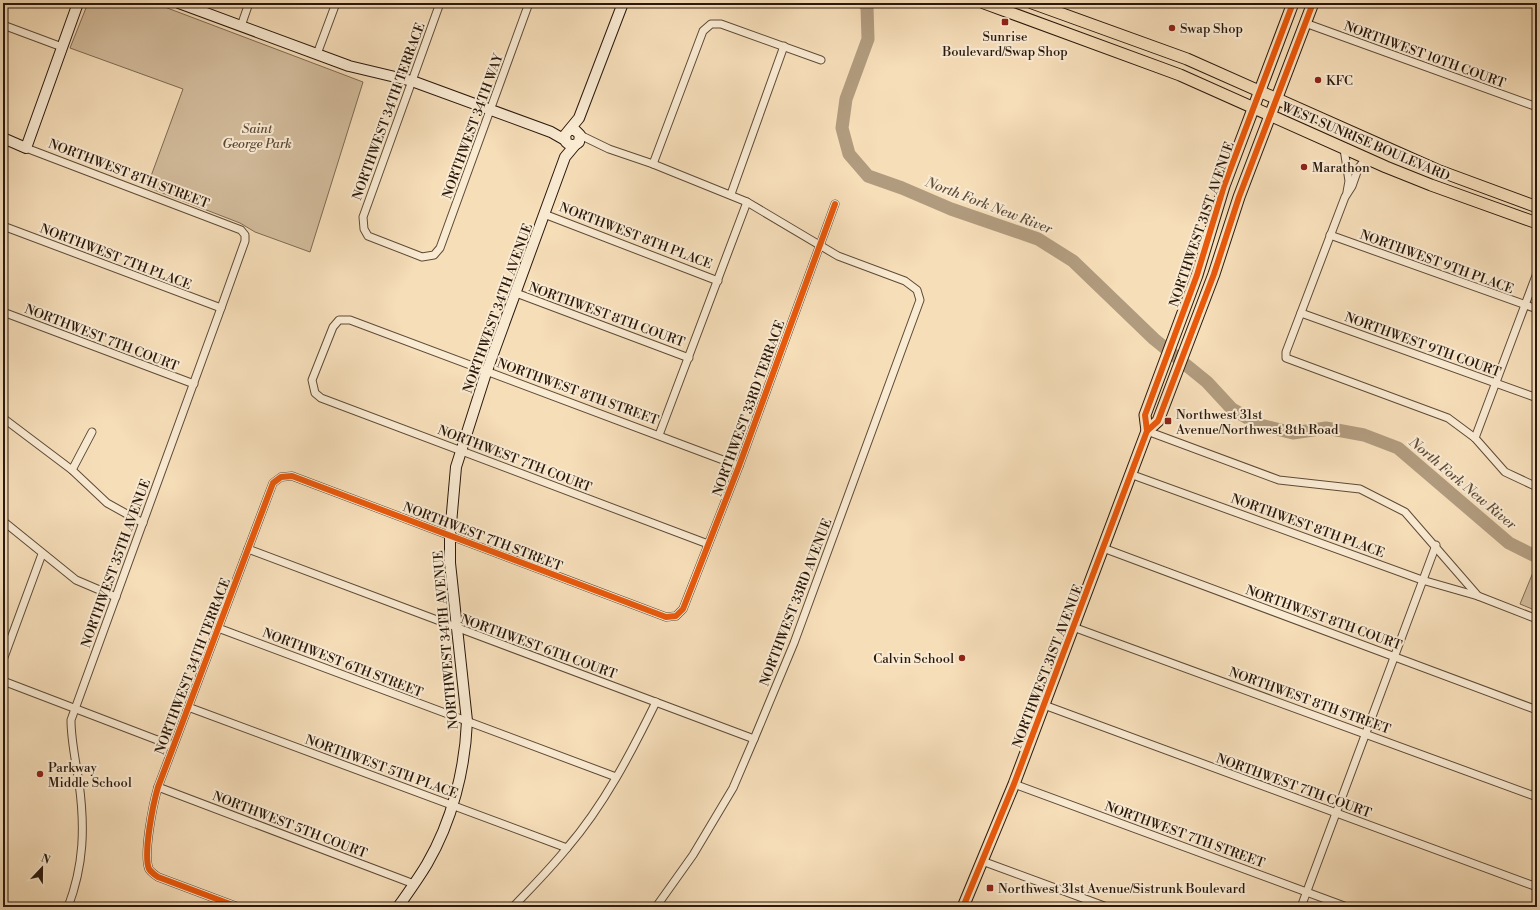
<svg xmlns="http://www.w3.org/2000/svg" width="1540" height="910" font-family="'Libre Bodoni',serif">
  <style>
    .green { fill: #d3bc9c; stroke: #7e6a54 }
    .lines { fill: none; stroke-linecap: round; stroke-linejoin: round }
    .river { stroke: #b19b7e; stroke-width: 13 }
    .street-casing { stroke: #5d4a37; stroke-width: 9 }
    .secondary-casing { stroke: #2a180c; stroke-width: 12 }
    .primary-casing { stroke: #2a180c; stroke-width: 13 }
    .street { stroke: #f9ead2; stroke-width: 7 }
    .secondary { stroke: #f9ead2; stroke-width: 10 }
    .primary { stroke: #f6deb9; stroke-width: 11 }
    .cycleway-casing { stroke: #f9ead2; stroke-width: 8 }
    .cycleway { stroke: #e8590c; stroke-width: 6 }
    .poi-dot { fill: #8f2418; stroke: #f9ead2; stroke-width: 1.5 }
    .labels { text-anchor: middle; stroke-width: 4; stroke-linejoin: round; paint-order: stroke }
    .poi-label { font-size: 13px; fill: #2a180c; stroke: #f9ead2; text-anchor: start }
    .street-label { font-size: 13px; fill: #2a180c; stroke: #f9ead2 }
    .park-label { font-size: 13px; font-style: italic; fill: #5d4937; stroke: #f9ead2 }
    .water-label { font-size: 14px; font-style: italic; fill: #604c3a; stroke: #f9ead2 }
  </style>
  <rect width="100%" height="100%" fill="#f6deb9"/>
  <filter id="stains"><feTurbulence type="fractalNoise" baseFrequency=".005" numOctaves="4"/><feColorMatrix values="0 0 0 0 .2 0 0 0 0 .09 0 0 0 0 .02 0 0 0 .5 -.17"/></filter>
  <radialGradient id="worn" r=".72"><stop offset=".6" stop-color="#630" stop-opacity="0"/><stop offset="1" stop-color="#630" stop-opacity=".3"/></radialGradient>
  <g class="green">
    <polygon points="88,3 154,3 363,82 310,252 255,232 240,223 147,187 183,89 70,48"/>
    <polygon points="1534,570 1537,571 1537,611 1520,604"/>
  </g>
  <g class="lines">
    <polyline class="river" points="864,3 867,7 868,39 846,99 842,128 849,154 868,176 902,188 951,209 1038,239 1073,261 1154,339 1207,382 1232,409 1260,425 1293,433 1326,428 1364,435 1398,448 1509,543 1537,557"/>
    <defs>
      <g id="street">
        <polyline points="440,3 363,217 364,229 368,236 422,257 434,255 440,248 529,3"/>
        <polyline points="1305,23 1537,107"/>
        <polyline points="3,25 62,47"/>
        <polyline points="241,26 249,3"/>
        <polyline points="317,54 336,3"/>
        <polyline points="580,135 609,149 653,164 747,202 838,256 905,281 917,290 920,300 794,643 754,739 733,788 693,855 656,907"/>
        <path d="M 26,148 L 241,230 L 245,235 L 245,241 L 221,308 L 71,720 C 71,741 76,762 79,783 C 85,827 84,865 68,907"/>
        <polyline points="1344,149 1349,181 1347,192"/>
        <polyline points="1366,158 1358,169 1352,186 1345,197 1286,352 1286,358 1448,418 1475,438 1505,472 1537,487"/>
        <polyline points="653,164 703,31 711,24 721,24 821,60"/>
        <polyline points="731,194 784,46"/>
        <polyline points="544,214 718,281"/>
        <polyline points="3,226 221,308"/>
        <polyline points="1330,235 1537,309"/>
        <polyline points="516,293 689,358"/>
        <polyline points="3,312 194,384"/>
        <polyline points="1301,313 1537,398"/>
        <polyline points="3,418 72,470 107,503 143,523"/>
        <polyline points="1147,431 1279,480 1360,489 1405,512 1478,596 1537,619"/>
        <polyline points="659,435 747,202"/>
        <polyline points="1475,438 1537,273"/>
        <polyline points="72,470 92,432"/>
        <polyline points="1130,474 1422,580 1478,596"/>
        <polyline points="3,521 76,580 116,597"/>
        <polyline points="708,544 321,398 315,393 312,380 333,327 339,320 350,320 739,466"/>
        <polyline points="1103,548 1537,710"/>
        <polyline points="248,549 754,739"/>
        <polyline points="1073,627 1537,797"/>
        <polyline points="218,628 616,777"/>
        <polyline points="3,660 42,554"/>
        <polyline points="3,681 173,746"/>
        <polyline points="1044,705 1537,887"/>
        <polyline points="188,707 567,848"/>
        <polyline points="1014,784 1347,907"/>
        <polyline points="158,787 414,884"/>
        <polyline points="982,861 1107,907"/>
        <path d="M 238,907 L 158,877 C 155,875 151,872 149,869 C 143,854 153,804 158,787 L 273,483 L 281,477 L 292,476 L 666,617 L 676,616 L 683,609 L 739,466 L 835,204"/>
        <path d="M 513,907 C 531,888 550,869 567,848 C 604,805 631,753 656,702"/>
        <polyline points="1301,907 1436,545"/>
      </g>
      <g id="secondary">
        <polyline points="179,3 349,66 412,81 551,132 565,140"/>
        <path d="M 570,130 L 575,130 L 580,135 L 579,142 C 575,146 570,146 566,142 L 565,135 L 579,118 L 623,3"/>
        <polyline points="3,138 26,148 78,3"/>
        <path d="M 398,907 C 408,893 418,879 427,864 C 452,821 465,770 467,721 L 450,563 L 450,535 L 456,467 L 485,376 L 565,157 L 575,145"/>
      </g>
      <g id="primary">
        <polyline points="984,3 1180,75 1386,167 1431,185 1537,223"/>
        <polyline points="1032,3 1187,59 1437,170 1537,207"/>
        <polyline points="1147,431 1145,415 1197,275 1224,186 1293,3"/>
        <polyline points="963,907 1014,784 1147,431 1158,421 1214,274 1239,197 1313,3"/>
      </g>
    </defs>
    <use href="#street" class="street-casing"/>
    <use href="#secondary" class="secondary-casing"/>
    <use href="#primary" class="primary-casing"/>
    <use href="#street" class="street"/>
    <use href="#secondary" class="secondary"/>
    <use href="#primary" class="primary"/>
    <defs>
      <g id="cycleway">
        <polyline points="1147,431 1145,415 1197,275 1224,186 1293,3"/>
        <path d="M 238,907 L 158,877 C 155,875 151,872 149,869 C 143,854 153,804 158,787 L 273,483 L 281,477 L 292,476 L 666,617 L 676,616 L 683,609 L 739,466 L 835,204"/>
        <polyline points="963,907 1014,784 1147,431 1158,421 1214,274 1239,197 1313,3"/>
      </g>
    </defs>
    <use href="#cycleway" class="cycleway-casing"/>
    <use href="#cycleway" class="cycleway"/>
  </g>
  <g class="poi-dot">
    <rect x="1001" y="18" width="8" height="8" rx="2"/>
    <circle cx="1172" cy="28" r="4"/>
    <circle cx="1318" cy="80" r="4"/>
    <circle cx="1304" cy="167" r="4"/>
    <rect x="1164" y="417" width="8" height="8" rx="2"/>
    <circle cx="962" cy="658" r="4"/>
    <circle cx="40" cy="774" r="4"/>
    <rect x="986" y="884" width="8" height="8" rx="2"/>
  </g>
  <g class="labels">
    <g class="poi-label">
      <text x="1180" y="33">Swap Shop</text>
      <text x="1005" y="41" text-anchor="middle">Sunrise<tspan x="1005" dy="15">Boulevard/Swap Shop</tspan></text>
      <text x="1326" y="85">KFC</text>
      <text x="1312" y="172">Marathon</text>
      <text x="1176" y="419">Northwest 31st<tspan x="1176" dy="15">Avenue/Northwest 8th Road</tspan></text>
      <text x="954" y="663" text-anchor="end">Calvin School</text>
      <text x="48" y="772">Parkway<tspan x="48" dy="15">Middle School</tspan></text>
      <text x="998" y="893">Northwest 31st Avenue/Sistrunk Boulevard</text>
    </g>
    <g class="street-label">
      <text transform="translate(1425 54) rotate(20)" y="5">NORTHWEST 10TH COURT</text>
      <text transform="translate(388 111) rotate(-70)" y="5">NORTHWEST 34TH TERRACE</text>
      <text transform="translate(472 126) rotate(-70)" y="5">NORTHWEST 34TH WAY</text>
      <text transform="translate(1366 141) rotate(23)" y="5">WEST SUNRISE BOULEVARD</text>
      <text transform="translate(129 173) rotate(21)" y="5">NORTHWEST 8TH STREET</text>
      <text transform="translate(1201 224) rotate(-71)" y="5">NORTHWEST 31ST AVENUE</text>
      <text transform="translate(636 235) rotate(21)" y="5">NORTHWEST 8TH PLACE</text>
      <text transform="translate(116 256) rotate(21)" y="5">NORTHWEST 7TH PLACE</text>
      <text transform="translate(1437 261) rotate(20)" y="5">NORTHWEST 9TH PLACE</text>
      <text transform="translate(497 308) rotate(-70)" y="5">NORTHWEST 34TH AVENUE</text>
      <text transform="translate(607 314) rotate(20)" y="5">NORTHWEST 8TH COURT</text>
      <text transform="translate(102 337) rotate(21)" y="5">NORTHWEST 7TH COURT</text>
      <text transform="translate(1423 344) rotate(20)" y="5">NORTHWEST 9TH COURT</text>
      <text transform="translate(578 391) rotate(20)" y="5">NORTHWEST 8TH STREET</text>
      <text transform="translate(748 408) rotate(-70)" y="5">NORTHWEST 33RD TERRACE</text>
      <text transform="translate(515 458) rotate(21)" y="5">NORTHWEST 7TH COURT</text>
      <text transform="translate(1308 525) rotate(20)" y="5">NORTHWEST 8TH PLACE</text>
      <text transform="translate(483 536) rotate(21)" y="5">NORTHWEST 7TH STREET</text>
      <text transform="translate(115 563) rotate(-70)" y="5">NORTHWEST 35TH AVENUE</text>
      <text transform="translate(795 602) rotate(-69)" y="5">NORTHWEST 33RD AVENUE</text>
      <text transform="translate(1324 617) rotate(20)" y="5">NORTHWEST 8TH COURT</text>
      <text transform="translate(445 640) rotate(-95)" y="5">NORTHWEST 34TH AVENUE</text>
      <text transform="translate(539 646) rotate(20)" y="5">NORTHWEST 6TH COURT</text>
      <text transform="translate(343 662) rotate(21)" y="5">NORTHWEST 6TH STREET</text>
      <text transform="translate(192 666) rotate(-69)" y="5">NORTHWEST 34TH TERRACE</text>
      <text transform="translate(1047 666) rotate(-69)" y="5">NORTHWEST 31ST AVENUE</text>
      <text transform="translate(1310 700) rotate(20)" y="5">NORTHWEST 8TH STREET</text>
      <text transform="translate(382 766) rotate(20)" y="5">NORTHWEST 5TH PLACE</text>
      <text transform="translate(1294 785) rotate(20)" y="5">NORTHWEST 7TH COURT</text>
      <text transform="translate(290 824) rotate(21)" y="5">NORTHWEST 5TH COURT</text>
      <text transform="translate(1185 834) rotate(20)" y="5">NORTHWEST 7TH STREET</text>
    </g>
    <g class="park-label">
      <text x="257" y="133">Saint<tspan x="257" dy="15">George Park</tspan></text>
    </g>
    <g class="water-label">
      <text transform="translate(989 205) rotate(21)" y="5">North Fork New River</text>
      <text transform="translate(1463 483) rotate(40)" y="5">North Fork New River</text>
    </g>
  </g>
  <rect width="1540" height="910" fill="none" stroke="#f6deb9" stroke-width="16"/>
  <rect x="4" y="4" width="1532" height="902" fill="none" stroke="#2a180c" stroke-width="2"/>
  <rect x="8" y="8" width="1524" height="894" fill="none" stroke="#2a180c"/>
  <g transform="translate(42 868) rotate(22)" stroke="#f9ead2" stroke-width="3" paint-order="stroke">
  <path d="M0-3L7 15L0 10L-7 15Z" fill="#2a180c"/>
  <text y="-6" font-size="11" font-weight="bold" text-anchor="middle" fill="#2a180c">N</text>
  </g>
  <rect width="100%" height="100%" filter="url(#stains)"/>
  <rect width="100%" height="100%" fill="url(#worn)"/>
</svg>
